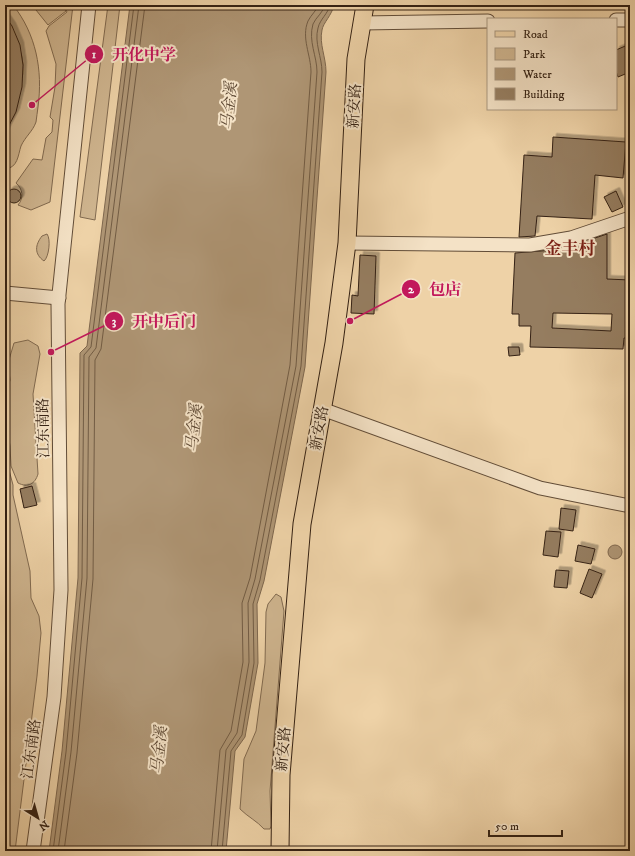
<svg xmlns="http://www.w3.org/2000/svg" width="635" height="856" font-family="'IM FELL DW Pica','Noto Serif SC',serif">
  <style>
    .green { fill: #ceb48e; stroke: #816a50 }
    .water { fill: #af9675; stroke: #7e674e }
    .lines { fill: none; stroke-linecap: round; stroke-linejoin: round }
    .shore { stroke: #725c44; stroke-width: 1 }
    .building { fill: #957d60; stroke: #342113; fill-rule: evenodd; filter: url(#shadow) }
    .minor-casing { stroke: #624d38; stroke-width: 15 }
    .major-casing { stroke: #342113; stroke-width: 19 }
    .minor { stroke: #f4e2c6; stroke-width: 13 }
    .major { stroke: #eed2a7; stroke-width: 17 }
    .labels { text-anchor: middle; stroke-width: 4; stroke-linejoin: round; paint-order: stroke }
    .street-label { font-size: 15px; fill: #342113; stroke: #f4e2c6 }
    .water-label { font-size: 16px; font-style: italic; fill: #5f4a35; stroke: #f4e2c6 }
    .quarter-label { font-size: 17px; font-weight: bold; fill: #7a1f14; stroke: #f4e2c6 }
    .leader { fill: none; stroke: #c2185b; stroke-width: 1.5 }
    .callout-dot { fill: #c2185b; stroke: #f4e2c6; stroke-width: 1.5 }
    .mark-label { font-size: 12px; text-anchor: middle; font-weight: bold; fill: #fff }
    .callout-label { font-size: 16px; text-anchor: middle; font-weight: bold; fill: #c2185b; stroke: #f4e2c6; stroke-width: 4; stroke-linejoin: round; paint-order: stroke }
  </style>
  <defs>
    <filter id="shadow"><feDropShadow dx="3.5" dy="-3.5" stdDeviation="0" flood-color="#0004"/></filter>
  </defs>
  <rect width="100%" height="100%" fill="#eed2a7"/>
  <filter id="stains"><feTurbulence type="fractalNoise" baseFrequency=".005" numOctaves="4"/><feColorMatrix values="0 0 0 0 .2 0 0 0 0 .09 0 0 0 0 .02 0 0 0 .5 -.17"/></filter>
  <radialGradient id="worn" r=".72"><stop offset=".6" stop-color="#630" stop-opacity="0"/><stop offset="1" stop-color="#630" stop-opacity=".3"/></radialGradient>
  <g class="green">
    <path d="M 5,5 L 13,5 C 36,34 43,70 38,107 C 37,112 37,117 36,122 C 33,131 25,137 21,146 C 18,155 18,168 5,169 C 5,157 2,141 5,129 C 11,107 24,89 23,65 C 22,43 5,27 5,5 Z"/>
    <polygon points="32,5 62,5 66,11 48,25"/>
    <path d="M 64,5 L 73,5 L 50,202 L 31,210 L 18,205 C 24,198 23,189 16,183 L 33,159 L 42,160 L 46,138 L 52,132 L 53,120 L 50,117 L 55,87 L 56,64 L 46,31 L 49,26 L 67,12 Z"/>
    <polygon points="108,5 120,5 95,220 80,217"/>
    <path d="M 47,234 C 51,239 49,257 44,261 C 34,254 35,245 42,236 Z"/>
    <path d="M 28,340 L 38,346 L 40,354 L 33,394 L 38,474 C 35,484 28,488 18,483 L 11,466 L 10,446 L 5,413 L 5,399 L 10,380 L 8,363 L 14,343 Z"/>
    <polygon points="5,455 13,485 13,495 30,571 31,598 39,616 41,633 37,676 15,851 5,851"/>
    <path d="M 276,594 L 281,597 L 284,611 L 270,791 L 271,826 L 270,829 L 264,829 C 257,821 248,817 240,809 L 244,759 L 256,731 L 265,663 L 266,612 L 268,604 Z"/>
  </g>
  <g class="water">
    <path d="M 130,5 L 334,5 C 332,15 323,23 322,30 C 319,44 326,57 326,72 L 305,367 L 264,581 L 257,604 L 258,663 L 245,737 L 235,751 L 226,851 L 49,851 L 62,751 L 78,578 L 80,353 L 87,346 Z"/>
    <circle cx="615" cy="552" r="7"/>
  </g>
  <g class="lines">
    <g class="shore">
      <polyline points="53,851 66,752 82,578 84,355 91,347 134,5"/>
      <polyline points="58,851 71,752 87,578 89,357 96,348 139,5"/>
      <polyline points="64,851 77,753 93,579 95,360 101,349 145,5"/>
      <path d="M 211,851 L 220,750 L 231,731 L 243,662 L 242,603 L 250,578 L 290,365 L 311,72 C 311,55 301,38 308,21 C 311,15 316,11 319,5"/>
      <path d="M 217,851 L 226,750 L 237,733 L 249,662 L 248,603 L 255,579 L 296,366 L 317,72 C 317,56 308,41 313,24 C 316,17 323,13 325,5"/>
      <path d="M 222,851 L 231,751 L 242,735 L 254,663 L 253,604 L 260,580 L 301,366 L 322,72 C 322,57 314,43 318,28 C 320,19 328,14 330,5"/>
    </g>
  </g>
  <g class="building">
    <polygon points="5,16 12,26 20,45 23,65 22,87 16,112 5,133"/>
    <polygon points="630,44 630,72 618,77 616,71 616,50"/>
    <polygon points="553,137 626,142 623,178 595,175 592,219 537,216 535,236 519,237 524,155 552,157"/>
    <circle cx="14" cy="196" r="7"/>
    <polygon points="616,191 623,207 612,212 604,197"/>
    <path d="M 607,234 L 607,279 L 630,280 L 630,338 L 624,338 L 623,349 L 530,347 L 531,326 L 519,326 L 519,314 L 512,314 L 515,253 L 566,249 L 566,247 L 582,243 L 591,243 L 592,239 ZM 553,313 L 612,314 L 611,331 L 552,328 Z"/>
    <polygon points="360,255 376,256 374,314 351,313 352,295 358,296"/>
    <polygon points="508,347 519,347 520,355 509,356"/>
    <polygon points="32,486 37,505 24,508 20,489"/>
    <polygon points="561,508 576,510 573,531 559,529"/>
    <polygon points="546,531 561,532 558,557 543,555"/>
    <polygon points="578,545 595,549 591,564 575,561"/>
    <polygon points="589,569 602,574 592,598 580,593"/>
    <polygon points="556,570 569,571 567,588 554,587"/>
  </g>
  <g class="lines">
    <defs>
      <g id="minor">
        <polyline points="616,20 630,20"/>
        <polyline points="362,23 488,21"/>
        <polyline points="347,243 530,245 571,238 630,218"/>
        <polyline points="5,293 59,298"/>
        <polyline points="322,409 540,488 630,506"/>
        <polyline points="33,851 54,697 61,590 58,304 89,5"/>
      </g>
      <polyline id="major" points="280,851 281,775 302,524 334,343 347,243 356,59 365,5"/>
    </defs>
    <use href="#minor" class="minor-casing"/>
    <use href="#major" class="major-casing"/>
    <use href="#minor" class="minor"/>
    <use href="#major" class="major"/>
  </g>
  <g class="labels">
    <g class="street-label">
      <text transform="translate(354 106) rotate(-87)" y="5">新安路</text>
      <text transform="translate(43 428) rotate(-91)" y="5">江东南路</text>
      <text transform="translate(319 428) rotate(-80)" y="5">新安路</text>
      <text transform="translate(31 749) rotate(-82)" y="5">江东南路</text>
      <text transform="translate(283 749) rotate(-85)" y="5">新安路</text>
    </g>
    <g class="water-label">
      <text transform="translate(228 106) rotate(-84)" y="6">马金溪</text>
      <text transform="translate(193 428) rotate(-84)" y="6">马金溪</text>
      <text transform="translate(158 750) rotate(-84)" y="6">马金溪</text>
    </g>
    <g class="quarter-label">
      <text x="570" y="254">金丰村</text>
    </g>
  </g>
  <path class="leader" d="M32 105L94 54M350 321L411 289M51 352L114 321"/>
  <g class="callout-dot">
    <circle cx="32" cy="105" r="4"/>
    <circle cx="350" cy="321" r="4"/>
    <circle cx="51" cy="352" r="4"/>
    <circle cx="94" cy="54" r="10"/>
    <circle cx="411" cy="289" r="10"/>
    <circle cx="114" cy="321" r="10"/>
  </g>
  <g class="mark-label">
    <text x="94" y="58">1</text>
    <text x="411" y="293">2</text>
    <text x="114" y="325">3</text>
  </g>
  <g class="callout-label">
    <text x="144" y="60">开化中学</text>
    <text x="445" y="295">包店</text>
    <text x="164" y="327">开中后门</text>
  </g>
  <rect width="635" height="856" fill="none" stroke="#eed2a7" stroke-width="20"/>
  <rect x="6" y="6" width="623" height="844" fill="none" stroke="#342113" stroke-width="2"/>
  <rect x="10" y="10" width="615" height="836" fill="none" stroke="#342113"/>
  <rect x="487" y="18" width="130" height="92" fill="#f4e2c6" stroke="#a7957e"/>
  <rect x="495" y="31" width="20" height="6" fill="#eed2a7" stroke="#a7957e"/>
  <text x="523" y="38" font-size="12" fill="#342113">Road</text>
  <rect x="495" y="48" width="20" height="12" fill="#ceb48e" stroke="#a7957e"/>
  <text x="523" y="58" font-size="12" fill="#342113">Park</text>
  <rect x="495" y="68" width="20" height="12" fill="#af9675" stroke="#a7957e"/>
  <text x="523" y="78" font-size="12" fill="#342113">Water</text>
  <rect x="495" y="88" width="20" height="12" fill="#957d60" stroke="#a7957e"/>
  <text x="523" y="98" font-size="12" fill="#342113">Building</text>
  <g transform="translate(38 818) rotate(143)" stroke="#f4e2c6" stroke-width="3" paint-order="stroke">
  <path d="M0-3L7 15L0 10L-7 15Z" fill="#342113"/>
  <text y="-6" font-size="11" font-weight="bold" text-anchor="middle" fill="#342113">N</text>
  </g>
  <path d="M489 830v6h73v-6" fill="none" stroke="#342113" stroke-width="2"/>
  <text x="495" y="830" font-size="12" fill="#342113" stroke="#f4e2c6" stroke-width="3" paint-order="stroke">50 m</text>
  <rect width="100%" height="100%" filter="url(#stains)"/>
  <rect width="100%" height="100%" fill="url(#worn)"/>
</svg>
